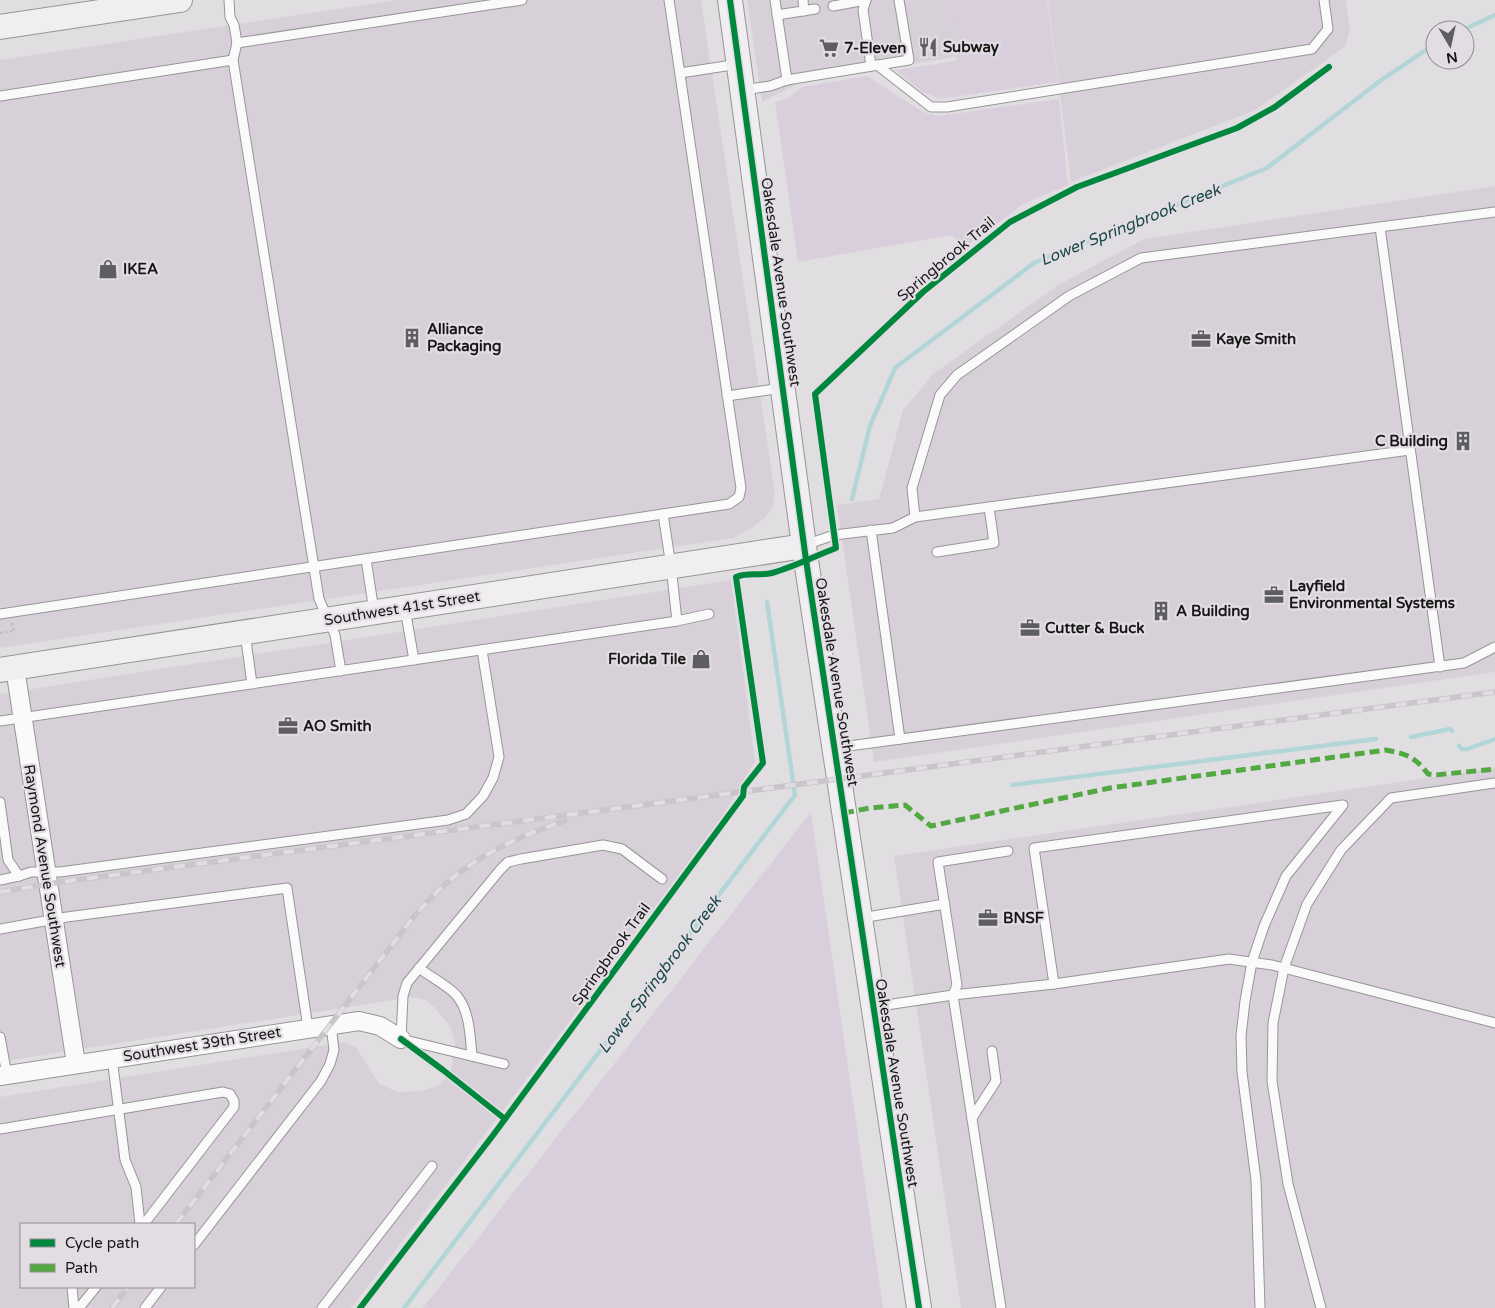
<svg xmlns="http://www.w3.org/2000/svg" width="1495" height="1308" font-family="'Varela Round',sans-serif">
  <style>
    .built { fill: #d8d0d9; fill-rule: evenodd }
    .green { fill: #d9cedb }
    .lines { fill: none; stroke-linecap: round; stroke-linejoin: round }
    .stream { stroke: #b2d6d8; stroke-width: 4.5 }
    .lane-casing { stroke: #979597; stroke-width: 11 }
    .street-casing { stroke: #979597; stroke-width: 20 }
    .secondary-casing { stroke: #979597; stroke-width: 26 }
    .path { stroke: #bebdbf; stroke-width: 2.5; stroke-dasharray: 2.5 2.5; stroke-linecap: butt }
    .lane { stroke: #fafafb; stroke-width: 9 }
    .street { stroke: #fafafb; stroke-width: 18 }
    .secondary { stroke: #f1eef1; stroke-width: 24 }
    .rail-casing { stroke: #c8c6c8; stroke-width: 5.5 }
    .rail { stroke: #e2dde3; stroke-width: 4; stroke-dasharray: 11; stroke-linecap: butt }
    .quiet { stroke: #52a942; stroke-width: 5; stroke-dasharray: 10 5; stroke-linecap: butt }
    .cycleway-casing { stroke: #e2dde3; stroke-width: 9 }
    .cycleway { stroke: #00873e; stroke-width: 6 }
    .labels { text-anchor: middle; stroke-width: 4.5; stroke-linejoin: round; paint-order: stroke }
    .poi-label { font-size: 15px; font-weight: bold; fill: #181718; stroke: #e2dde3; text-anchor: start }
    .street-label { font-size: 15px; fill: #181718; stroke: #e2dde3 }
    .water-label { font-size: 16px; font-style: italic; fill: #19484a; stroke: #e2dde3 }
  </style>
  <rect width="100%" height="100%" fill="#e1dee2"/>
  <g class="built">
    <polygon points="396,0 701,0 775,494 772,508 765,518 749,530 733,538 0,648 0,60"/>
    <polygon points="747,0 961,0 968,55 801,82 762,102"/>
    <polygon points="1048,0 1346,0 1350,30 1345,47 1255,110 1071,182"/>
    <polygon points="1495,186 1495,672 874,762 837,505 879,499 903,410 933,374 1058,285 1144,239"/>
    <path d="M 731,580 L 755,761 L 723,815 L 501,1113 L 351,1308 L 0,1308 L 0,1097 L 344,1042 L 356,1047 L 379,1084 L 398,1092 L 421,1091 L 439,1085 L 451,1073 L 455,1042 L 450,1026 L 437,1010 L 426,1000 L 412,997 L 0,1062 L 0,694 ZM 21,1224 L 194,1224 L 194,1287 L 21,1287 Z"/>
    <polygon points="1495,768 1495,1308 961,1308 894,856"/>
  </g>
  <g class="green">
    <polygon points="953,0 1047,0 1058,82 940,99 923,92 896,70 955,61 962,50"/>
    <polygon points="867,76 923,112 938,116 1059,99 1068,185 1023,204 965,247 951,235 798,262 775,102 786,99 802,87"/>
    <polygon points="811,812 883,1308 423,1308"/>
  </g>
  <g class="lines">
    <g class="stream">
      <polyline points="1463,30 1495,15"/>
      <polyline points="852,499 870,426 895,368 1034,263 1267,168 1380,81 1435,44"/>
      <polyline points="1411,737 1450,729 1452,731"/>
      <polyline points="1459,746 1462,749 1467,749 1495,739"/>
      <polyline points="1012,785 1376,739"/>
      <polyline points="404,1308 795,795 767,602"/>
    </g>
    <defs>
      <g id="lane">
        <polyline points="229,0 230,17 234,25 237,43 233,60 319,599 335,635 341,671"/>
        <polyline points="775,0 787,80 909,60 899,0"/>
        <polyline points="803,0 804,11"/>
        <polyline points="866,0 863,10 871,66"/>
        <polyline points="833,6 866,0"/>
        <polyline points="777,15 815,9"/>
        <polyline points="237,43 522,0"/>
        <polyline points="877,65 931,107 947,107 1312,49 1328,29 1324,0"/>
        <polyline points="680,73 739,64"/>
        <polyline points="743,90 770,86 787,80"/>
        <polyline points="0,96 233,60"/>
        <polyline points="1380,227 1440,667"/>
        <polyline points="727,396 782,388"/>
        <polyline points="663,514 671,566 677,621"/>
        <polyline points="915,517 912,488 940,395 957,375 1069,296 1141,258 1495,212"/>
        <polyline points="871,530 900,739"/>
        <polyline points="805,545 834,535 893,528 915,517 1410,450"/>
        <polyline points="937,552 994,543 989,507"/>
        <polyline points="366,559 374,611"/>
        <polyline points="405,609 414,660"/>
        <polyline points="0,614 729,504 739,497 741,488 669,0"/>
        <polyline points="245,633 252,684"/>
        <polyline points="0,721 677,621 709,614"/>
        <polyline points="834,748 1464,663 1495,647"/>
        <polyline points="0,802 8,860 19,876"/>
        <polyline points="0,880 19,876 31,872 60,872 448,820 466,814 483,796 493,778 499,757 482,650"/>
        <polyline points="861,918 945,904"/>
        <polyline points="0,929 67,917 287,888 308,1028"/>
        <path d="M 419,968 C 429,976 450,987 457,996 C 470,1012 470,1036 472,1056"/>
        <polyline points="1054,984 1034,848 1343,805 1286,876 1264,926 1252,962 1245,1001 1241,1036 1242,1072 1256,1180 1260,1308"/>
        <polyline points="873,1007 953,995 1054,984 1229,959 1272,965 1495,1023"/>
        <polyline points="0,1037 7,1075"/>
        <polyline points="112,1058 125,1160 136,1187 140,1224"/>
        <polyline points="504,1064 401,1039 403,996 407,983 500,870 508,862 521,859 603,845 622,849 662,879"/>
        <polyline points="972,1118 996,1081 992,1051"/>
        <polyline points="0,1129 223,1092 230,1094 234,1101 234,1107 144,1224"/>
        <polyline points="194,1245 321,1081 330,1064 334,1050 331,1025"/>
        <polyline points="72,1287 74,1308"/>
        <polyline points="79,1308 96,1287"/>
        <polyline points="145,1308 161,1287"/>
        <polyline points="322,1308 432,1166"/>
        <polyline points="1001,1308 953,995 957,985 938,862 1008,851"/>
        <polyline points="1321,1308 1288,1184 1272,1081 1273,1023 1284,968 1307,904 1341,850 1391,798 1495,783"/>
      </g>
      <g id="street">
        <polyline points="15,668 76,1064"/>
        <polyline points="0,1076 359,1021 380,1026 401,1039"/>
      </g>
      <g id="secondary">
        <polyline points="730,0 806,560 919,1308"/>
        <polyline points="0,27 180,0"/>
        <polyline points="0,670 804,546"/>
      </g>
    </defs>
    <use href="#lane" class="lane-casing"/>
    <use href="#street" class="street-casing"/>
    <use href="#secondary" class="secondary-casing"/>
    <polyline class="path" points="0,633 14,631 12,623"/>
    <use href="#lane" class="lane"/>
    <use href="#street" class="street"/>
    <use href="#secondary" class="secondary"/>
    <defs>
      <g id="rail">
        <polyline points="0,892 61,882 1495,692"/>
        <path d="M 176,1224 L 415,915 C 424,906 432,896 442,887 C 476,856 521,835 565,821"/>
        <polyline points="112,1308 128,1287"/>
      </g>
    </defs>
    <use href="#rail" class="rail-casing"/>
    <use href="#rail" class="rail"/>
    <path class="quiet" d="M 844,813 L 870,808 L 905,805 L 931,826 L 1110,788 L 1386,750 C 1407,754 1415,757 1428,774 L 1435,775 L 1495,769"/>
    <defs>
      <g id="cycleway">
        <polyline points="730,0 806,560 919,1308"/>
        <polyline points="401,1039 443,1070 505,1119"/>
        <path d="M 360,1308 L 494,1134 L 743,796 L 744,787 L 763,763 L 736,577 C 747,572 760,576 772,573 C 794,567 815,556 836,548 L 815,394 L 923,292 L 1010,222 L 1077,187 L 1237,128 L 1275,107 L 1329,67"/>
      </g>
    </defs>
    <use href="#cycleway" class="cycleway-casing"/>
    <use href="#cycleway" class="cycleway"/>
  </g>
  <defs>
    <symbol id="restaurant-bare" viewBox="-9 -9 18 18"><path d="M-5-6h1v4h1v-4h1v4h1v-4h1v5L-1.5 .5V6h-2V.5L-5-1ZM5-6V6H3V1.5H1.5Q1.5-4 5-6Z" fill="#5e5d5f" stroke="#e2dde3" stroke-width="2.5" paint-order="stroke"/></symbol>
    <symbol id="supermarket-bare" viewBox="-9 -9 18 18"><path d="M-6-5.5h2.5l.6 2H6L4.5 2H-2.5L-4.4-4H-6ZM-1.5 3.2a1.3 1.3 0 1 0 .1 0ZM3 3.2a1.3 1.3 0 1 0 .1 0Z" fill="#5e5d5f" stroke="#e2dde3" stroke-width="2.5" paint-order="stroke"/></symbol>
    <symbol id="shop-bare" viewBox="-9 -9 18 18"><path d="M-5-2.5h2.3a2.7 3.5 0 0 1 5.4 0H5L5.5 6h-11ZM-1.5-2.5h3a1.5 2.3 0 0 0-3 0Z" fill="#5e5d5f" stroke="#e2dde3" stroke-width="2.5" paint-order="stroke"/></symbol>
    <symbol id="building-bare" viewBox="-9 -9 18 18"><path d="M-4-6H4V6H1V3H-1V6H-4ZM-2.5-4.3h1.7v1.8h-1.7ZM.8-4.3h1.7v1.8H.8ZM-2.5-1h1.7V.8h-1.7ZM.8-1h1.7V.8H.8Z" fill="#5e5d5f" stroke="#e2dde3" stroke-width="2.5" paint-order="stroke"/></symbol>
    <symbol id="office-bare" viewBox="-9 -9 18 18"><path d="M-6-3h4V-5.5h4V-3h4V5H-6ZM-1-4.5V-3h2v-1.5ZM-6 0V1H6V0Z" fill="#5e5d5f" stroke="#e2dde3" stroke-width="2.5" paint-order="stroke"/></symbol>
  </defs>
  <g fill-rule="evenodd">
    <use href="#restaurant-bare" x="914" y="33" width="28" height="28"/>
    <use href="#supermarket-bare" x="815" y="34" width="28" height="28"/>
    <use href="#shop-bare" x="94" y="255" width="28" height="28"/>
    <use href="#building-bare" x="398" y="324" width="28" height="28"/>
    <use href="#office-bare" x="1187" y="325" width="28" height="28"/>
    <use href="#building-bare" x="1449" y="427" width="28" height="28"/>
    <use href="#office-bare" x="1260" y="581" width="28" height="28"/>
    <use href="#building-bare" x="1147" y="597" width="28" height="28"/>
    <use href="#office-bare" x="1016" y="614" width="28" height="28"/>
    <use href="#shop-bare" x="687" y="645" width="28" height="28"/>
    <use href="#office-bare" x="274" y="712" width="28" height="28"/>
    <use href="#office-bare" x="974" y="904" width="28" height="28"/>
  </g>
  <g class="labels">
    <g class="poi-label">
      <text x="943" y="52">Subway</text>
      <text x="844" y="53">7-Eleven</text>
      <text x="123" y="274">IKEA</text>
      <text x="427" y="334">Alliance<tspan x="427" dy="17">Packaging</tspan></text>
      <text x="1216" y="344">Kaye Smith</text>
      <text x="1448" y="446" text-anchor="end">C Building</text>
      <text x="1289" y="591">Layfield<tspan x="1289" dy="17">Environmental Systems</tspan></text>
      <text x="1176" y="616">A Building</text>
      <text x="1045" y="633">Cutter &amp; Buck</text>
      <text x="686" y="664" text-anchor="end">Florida Tile</text>
      <text x="303" y="731">AO Smith</text>
      <text x="1003" y="923">BNSF</text>
    </g>
    <g class="street-label">
      <text transform="translate(946 259) rotate(-40)" y="5">Springbrook Trail</text>
      <text transform="translate(781 282) rotate(82)" y="5">Oakesdale Avenue Southwest</text>
      <text transform="translate(402 608) rotate(-9)" y="5">Southwest 41st Street</text>
      <text transform="translate(837 682) rotate(81)" y="5">Oakesdale Avenue Southwest</text>
      <text transform="translate(45 866) rotate(81)" y="5">Raymond Avenue Southwest</text>
      <text transform="translate(611 954) rotate(-54)" y="5">Springbrook Trail</text>
      <text transform="translate(202 1044) rotate(-9)" y="5">Southwest 39th Street</text>
      <text transform="translate(897 1083) rotate(81)" y="5">Oakesdale Avenue Southwest</text>
    </g>
    <g class="water-label">
      <text transform="translate(1130 224) rotate(-22)" y="6">Lower Springbrook Creek</text>
      <text transform="translate(659 974) rotate(-53)" y="6">Lower Springbrook Creek</text>
    </g>
  </g>
  <rect x="20" y="1223" width="175" height="65" fill="#e2dde3" stroke="#918e92"/>
  <rect x="30" y="1239" width="25" height="8" fill="#00873e" stroke="#918e92"/>
  <text x="65" y="1248" font-size="15" fill="#181718">Cycle path</text>
  <rect x="30" y="1264" width="25" height="8" fill="#52a942" stroke="#918e92"/>
  <text x="65" y="1273" font-size="15" fill="#181718">Path</text>
  <g transform="translate(1450 45) rotate(171)"><circle r="24" fill="#e2dde3" stroke="#918e92"/>
  <path d="M0-4L9 19L0 12L-9 19Z" fill="#5e5d5f"/>
  <text y="-8" font-size="14" font-weight="bold" text-anchor="middle" fill="#181718">N</text>
  </g>
</svg>
